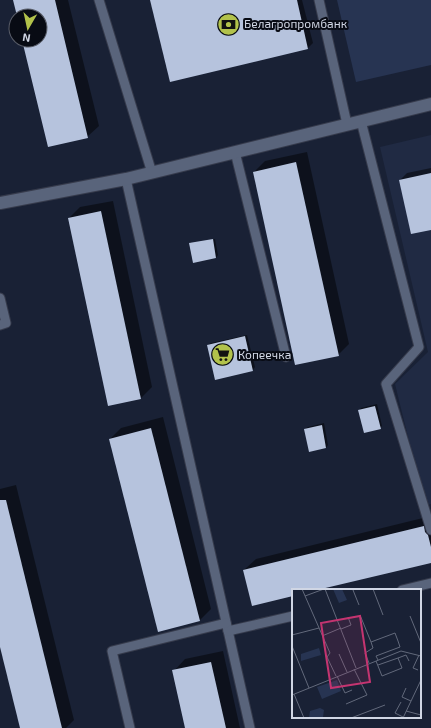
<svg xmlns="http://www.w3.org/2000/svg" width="431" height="728" font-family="'Exo 2',sans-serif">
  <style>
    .built { fill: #202a43 }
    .garden { fill: #273452 }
    .shadow { fill: #0007 }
    .building { fill: #b6c3dd }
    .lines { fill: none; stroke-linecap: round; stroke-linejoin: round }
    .lane-casing { stroke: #363b4c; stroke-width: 11 }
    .street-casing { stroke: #363b4c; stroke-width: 14 }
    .lane { stroke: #59647b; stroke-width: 9 }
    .street { stroke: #59647b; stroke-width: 12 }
    .labels { text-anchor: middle; stroke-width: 4; stroke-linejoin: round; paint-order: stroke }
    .poi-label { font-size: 12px; fill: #d0d6e4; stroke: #080b14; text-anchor: start }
    .inset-road { fill: none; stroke: #62697b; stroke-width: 1 }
    .view { fill: #c43470; fill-opacity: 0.15; stroke: #c43470; stroke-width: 2 }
    .inset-edge { fill: none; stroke: #d0d6e4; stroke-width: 2 }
  </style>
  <rect width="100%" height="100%" fill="#192135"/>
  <polygon class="built" points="431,135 431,504 425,506 395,384 428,352 380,147"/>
  <polygon class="garden" points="337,0 431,0 431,65 356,82"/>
  <g class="shadow">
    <polygon points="14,0 68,0 99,126 87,137 24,40 40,40 40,16 18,16"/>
    <polygon points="151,0 302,0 313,43 308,48 171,81"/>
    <polygon points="307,152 349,344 338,355 254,172 265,161"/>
    <polygon points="431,168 431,229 400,180 407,173"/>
    <polygon points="113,201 152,387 141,398 69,218 80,207"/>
    <polygon points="215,239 218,255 216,258 190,243 191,242 191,244"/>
    <polygon points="247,335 255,367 253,370 208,345 211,343"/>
    <polygon points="377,404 382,426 380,428 359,411 361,408"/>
    <polygon points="163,417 211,609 200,620 110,439 121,428"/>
    <polygon points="324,423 328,445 326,448 305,429 308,427"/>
    <polygon points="16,485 74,720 66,728 21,728 0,643 0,489"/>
    <polygon points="431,516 431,562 313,590 293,590 293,595 244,570 256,559"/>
    <polygon points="223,651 240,728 186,728 174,671 185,659"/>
  </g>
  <g class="building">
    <polygon points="13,0 55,0 88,138 48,147 22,40 40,40 40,16 17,16"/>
    <polygon points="150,0 297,0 308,49 170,82"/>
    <polygon points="296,162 339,356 295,365 253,172"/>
    <polygon points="431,173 431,230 411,234 399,180"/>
    <polygon points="101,211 141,399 108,406 68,218"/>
    <polygon points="213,239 216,258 193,263 189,243"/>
    <polygon points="245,336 253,371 215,380 207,345"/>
    <polygon points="375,406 381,429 364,433 358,410"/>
    <polygon points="322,425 326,448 309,452 304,429"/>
    <polygon points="151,428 200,621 158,632 109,439"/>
    <polygon points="0,500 6,500 62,728 20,728 0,647"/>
    <polygon points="424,526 425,532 428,535 431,547 431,563 317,590 293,590 293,596 252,606 243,570"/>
    <polygon points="211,662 226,728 185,728 172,670"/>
  </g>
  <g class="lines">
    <defs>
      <g id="lane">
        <polyline points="99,0 152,173"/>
        <polyline points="319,0 347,124"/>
        <polyline points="361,121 419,347 386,384 431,530"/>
        <polyline points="235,152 286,357"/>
        <polyline points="126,179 250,728"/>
        <polyline points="0,298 6,323 0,325"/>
        <polyline points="402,590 431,583"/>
        <polyline points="228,631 293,616"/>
        <polyline points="130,728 112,651 226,623"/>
      </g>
      <polyline id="street" points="0,203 126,179 431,104"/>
    </defs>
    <use href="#lane" class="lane-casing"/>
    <use href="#street" class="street-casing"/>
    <use href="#lane" class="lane"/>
    <use href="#street" class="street"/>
  </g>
  <defs>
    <symbol id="bank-disc" viewBox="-11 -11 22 22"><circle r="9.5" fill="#b2c24b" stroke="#080b14"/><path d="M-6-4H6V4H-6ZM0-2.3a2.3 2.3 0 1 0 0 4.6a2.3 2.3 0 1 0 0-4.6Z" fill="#111"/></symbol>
    <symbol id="supermarket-disc" viewBox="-11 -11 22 22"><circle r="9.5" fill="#b2c24b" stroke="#080b14"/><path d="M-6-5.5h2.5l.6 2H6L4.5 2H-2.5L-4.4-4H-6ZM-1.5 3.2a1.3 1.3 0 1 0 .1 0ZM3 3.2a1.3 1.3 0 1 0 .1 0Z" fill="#111"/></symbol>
  </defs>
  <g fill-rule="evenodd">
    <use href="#bank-disc" x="216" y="12" width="25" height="25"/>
    <use href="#supermarket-disc" x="210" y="342" width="25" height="25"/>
  </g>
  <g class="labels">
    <g class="poi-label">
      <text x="244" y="28">Белагропромбанк</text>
      <text x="238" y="359">Копеечка</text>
    </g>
  </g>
  <g transform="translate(292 589)">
    <rect width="129" height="129" fill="#192135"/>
    <path d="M 41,0 L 50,0 L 55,11 L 47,14 ZM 27,59 L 29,66 L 9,72 L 9,65 ZM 45,91 L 49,102 L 30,110 L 25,98 ZM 28,119 L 32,121 L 31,128 L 17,129 L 18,122 Z" fill="#273452"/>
    <path class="inset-road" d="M 10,0 L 38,64 L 35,68 L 44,87M 33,0 L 64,79M 64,0 L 61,1 L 67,16M 81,0 L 91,26M 13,7 L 32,0M 68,26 L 79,53 L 103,44 L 106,52 L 108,58 L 84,67 L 86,71M 118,27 L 129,54M 49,40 L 59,36 L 56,28M 0,46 L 27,39M 30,47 L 49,39M 0,57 L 17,99M 47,65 L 55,83M 84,72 L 90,87 L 110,79 L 106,69 L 114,66 L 117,72M 77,74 L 73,64 L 81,59 L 79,53M 86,76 L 106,69M 126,81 L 121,79 L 127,66M 45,87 L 53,104 L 60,101M 114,99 L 110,108 L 119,112M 2,105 L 12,129M 0,106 L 109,62 L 129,67M 109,113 L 103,124 L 111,128M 54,115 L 75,106 L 62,80M 114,122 L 129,126M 59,129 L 93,116M 111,129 L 129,91"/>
    <path class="view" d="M 68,27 L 78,93 L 39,99 L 29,34 Z"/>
    <rect width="129" height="129" class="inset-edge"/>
  </g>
  <g transform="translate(28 28) rotate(189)"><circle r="19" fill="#080b14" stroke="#585c67"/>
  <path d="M0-3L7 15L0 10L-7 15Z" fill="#b2c24b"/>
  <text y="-6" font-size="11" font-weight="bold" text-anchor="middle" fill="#d0d6e4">N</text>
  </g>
</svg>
